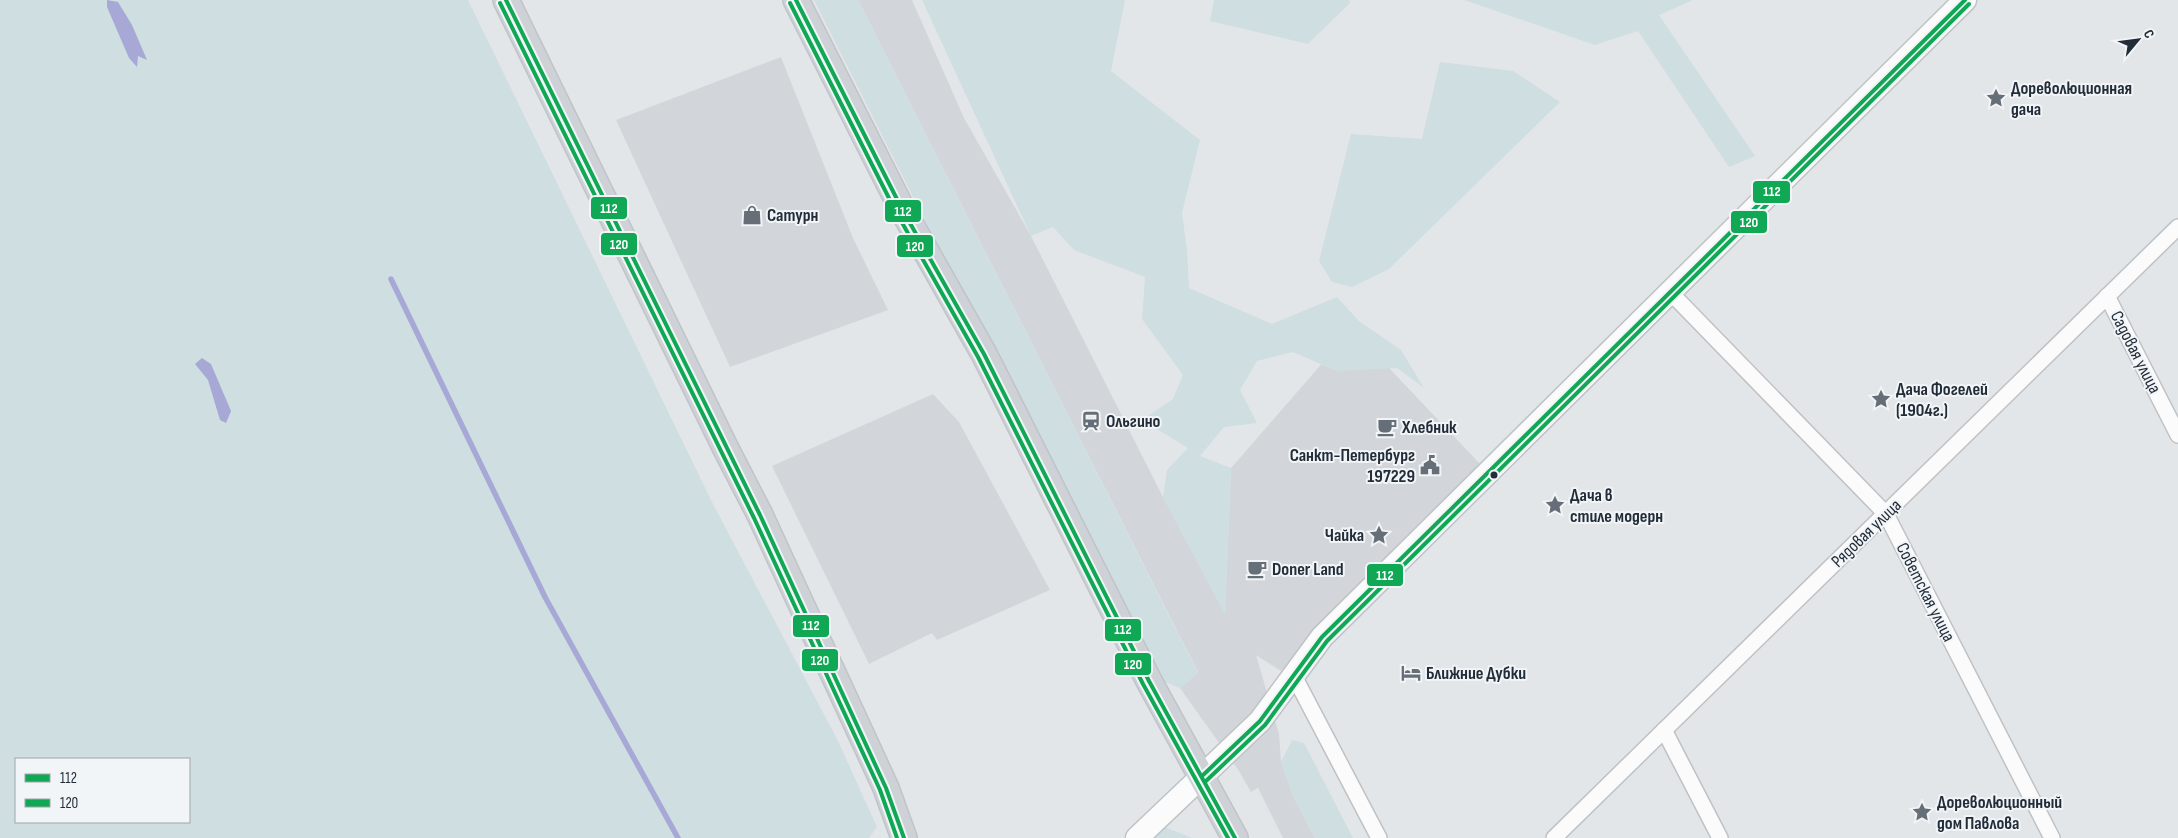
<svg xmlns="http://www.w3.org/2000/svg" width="2178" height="838" font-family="'Sofia Sans Condensed',sans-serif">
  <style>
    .built { fill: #d2d6da }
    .green { fill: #cedee1; fill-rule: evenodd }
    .water { fill: #a7a8d5 }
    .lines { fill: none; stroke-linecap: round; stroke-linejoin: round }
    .stream { stroke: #a7a8d5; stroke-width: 5.5 }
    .street-casing { stroke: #bfc2c4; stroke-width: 18 }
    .secondary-casing { stroke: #bfc3c6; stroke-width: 25 }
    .primary-casing { stroke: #c0c4c8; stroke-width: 28 }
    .street { stroke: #fbfbfc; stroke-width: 15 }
    .secondary { stroke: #fbfbfc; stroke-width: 22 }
    .primary { stroke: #ced1d5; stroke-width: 25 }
    .bus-1-casing { stroke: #f1f5f7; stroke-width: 8 }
    .bus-2-casing { stroke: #f1f5f7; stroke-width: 8 }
    .bus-1 { stroke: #10a855; stroke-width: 4 }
    .bus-2 { stroke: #10a855; stroke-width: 4 }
    .bus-dot { fill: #232d3a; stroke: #f1f5f7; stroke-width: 2 }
    .labels { text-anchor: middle; stroke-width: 4; stroke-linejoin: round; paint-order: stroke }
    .poi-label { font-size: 18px; font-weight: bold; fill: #232d3a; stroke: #f1f5f7; text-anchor: start }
    .street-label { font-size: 18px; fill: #232d3a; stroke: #f1f5f7 }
    .line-badge { stroke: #f1f5f7; stroke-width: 2 }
    .badge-label { font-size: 14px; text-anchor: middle; font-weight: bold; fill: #fff }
  </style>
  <rect width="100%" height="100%" fill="#e3e6e9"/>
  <g class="built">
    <polygon points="858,0 912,0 964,118 1031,236 1163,497 1225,614 1231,468 1352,329 1483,467 1281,671 1256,655 1279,734 1281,762 1294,798 1315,838 1283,838 1258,788 1251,792 1239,771 1180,688 1198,672"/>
    <polygon points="781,57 853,238 888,310 730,367 616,120"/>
    <polygon points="933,394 959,422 1050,590 937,640 932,633 869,664 772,466"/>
  </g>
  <g class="green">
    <path d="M 0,0 L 468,0 L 712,502 L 838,741 L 877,827 L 869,838 L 0,838 ZM 16,759 L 189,759 L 189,822 L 16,822 Z"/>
    <polygon points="814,0 858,0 1198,673 1180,688 1163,681 1153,666 1027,423"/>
    <polygon points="922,0 1125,0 1111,71 1200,140 1182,213 1187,250 1189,288 1272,324 1337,297 1359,321 1401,350 1424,388 1397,368 1336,371 1293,352 1257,361 1240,390 1257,423 1224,427 1200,456 1231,468 1225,615 1163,497 1167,470 1188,448 1142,420 1173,399 1183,375 1142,319 1145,277 1074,250 1053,227 1031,236"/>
    <polygon points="1214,0 1349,0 1350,3 1308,44 1210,21"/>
    <polygon points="1464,0 1693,0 1659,15 1755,156 1729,167 1638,31 1595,45"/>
    <polygon points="1440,62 1513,71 1560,102 1389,269 1352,287 1332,282 1319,261 1351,134 1422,139"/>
    <polygon points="1292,740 1304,743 1353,838 1315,838 1294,798 1281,762"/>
    <polygon points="1162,826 1192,838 1152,838"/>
  </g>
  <g class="water">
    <polygon points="107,0 118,2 132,25 147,60 138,56 137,67 129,58 107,7"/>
    <polygon points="202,358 211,364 231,411 226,423 220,420 208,380 195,364"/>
  </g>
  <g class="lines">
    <polyline class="stream" points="391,279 545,597 678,838"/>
    <defs>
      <g id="street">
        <polyline points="1670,292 1886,514 2052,838"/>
        <polyline points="2107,296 2178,435"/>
        <polyline points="1294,676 1379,838"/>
        <polyline points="1664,730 1720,838"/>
        <polyline points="1554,838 2178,227"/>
      </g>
      <polyline id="secondary" points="1137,838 1260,721 1322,637 1965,0"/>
      <g id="primary">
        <polyline points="506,0 725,447 760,515 886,788 904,838"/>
        <polyline points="796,0 902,209 984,354 1149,681 1235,838"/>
      </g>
    </defs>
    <use href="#street" class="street-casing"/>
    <use href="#secondary" class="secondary-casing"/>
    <use href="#primary" class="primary-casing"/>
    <use href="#street" class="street"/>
    <use href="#secondary" class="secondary"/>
    <use href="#primary" class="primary"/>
    <defs>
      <g id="bus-1">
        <polyline points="506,0 760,515 886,788 904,838"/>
        <polyline points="796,0 902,209 984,354 1149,681 1235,838"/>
        <polyline points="1202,776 1260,721 1322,637 1965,0"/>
      </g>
      <g id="bus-2">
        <polyline points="500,3 754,518 880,790 897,838"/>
        <polyline points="790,3 896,212 978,357 1143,684 1228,838"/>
        <polyline points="1206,781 1265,725 1327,641 1969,4"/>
      </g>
    </defs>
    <use href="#bus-1" class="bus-1-casing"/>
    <use href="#bus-2" class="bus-2-casing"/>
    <use href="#bus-1" class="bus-1"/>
    <use href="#bus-2" class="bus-2"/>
  </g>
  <defs>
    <symbol id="sight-bare" viewBox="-9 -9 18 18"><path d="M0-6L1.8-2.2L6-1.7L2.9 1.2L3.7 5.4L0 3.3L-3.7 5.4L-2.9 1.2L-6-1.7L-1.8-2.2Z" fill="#666e77" stroke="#f1f5f7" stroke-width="2.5" paint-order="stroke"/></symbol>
    <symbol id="shop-bare" viewBox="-9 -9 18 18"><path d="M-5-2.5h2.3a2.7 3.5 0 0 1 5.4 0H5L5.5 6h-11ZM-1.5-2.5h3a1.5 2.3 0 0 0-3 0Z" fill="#666e77" stroke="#f1f5f7" stroke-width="2.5" paint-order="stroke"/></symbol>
    <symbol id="station-bare" viewBox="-9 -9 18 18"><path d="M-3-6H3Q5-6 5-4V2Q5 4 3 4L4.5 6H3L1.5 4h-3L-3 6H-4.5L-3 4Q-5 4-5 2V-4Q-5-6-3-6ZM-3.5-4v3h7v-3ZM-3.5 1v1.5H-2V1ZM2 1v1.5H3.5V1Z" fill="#666e77" stroke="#f1f5f7" stroke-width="2.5" paint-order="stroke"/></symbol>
    <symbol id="cafe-bare" viewBox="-9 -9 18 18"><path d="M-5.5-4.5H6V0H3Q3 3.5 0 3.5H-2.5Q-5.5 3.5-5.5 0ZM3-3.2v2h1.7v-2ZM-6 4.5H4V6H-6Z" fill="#666e77" stroke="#f1f5f7" stroke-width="2.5" paint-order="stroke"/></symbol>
    <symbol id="civic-bare" viewBox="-9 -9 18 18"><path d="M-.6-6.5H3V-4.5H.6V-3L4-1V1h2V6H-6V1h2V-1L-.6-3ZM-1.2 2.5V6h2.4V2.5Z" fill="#666e77" stroke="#f1f5f7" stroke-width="2.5" paint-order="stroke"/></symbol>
    <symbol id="hotel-bare" viewBox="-9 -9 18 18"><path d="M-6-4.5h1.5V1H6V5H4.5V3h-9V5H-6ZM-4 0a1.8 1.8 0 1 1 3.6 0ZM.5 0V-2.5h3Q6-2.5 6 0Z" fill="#666e77" stroke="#f1f5f7" stroke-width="2.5" paint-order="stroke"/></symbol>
  </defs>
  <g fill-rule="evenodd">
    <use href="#sight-bare" x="1982" y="84" width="28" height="28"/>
    <use href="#shop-bare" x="738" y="201" width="28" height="28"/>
    <use href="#sight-bare" x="1867" y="385" width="28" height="28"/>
    <use href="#station-bare" x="1077" y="407" width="28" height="28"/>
    <use href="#cafe-bare" x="1373" y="413" width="28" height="28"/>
    <use href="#civic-bare" x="1416" y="451" width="28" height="28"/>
    <use href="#sight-bare" x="1541" y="491" width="28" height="28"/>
    <use href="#sight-bare" x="1365" y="521" width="28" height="28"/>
    <use href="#cafe-bare" x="1243" y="555" width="28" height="28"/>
    <use href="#hotel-bare" x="1397" y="659" width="28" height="28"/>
    <use href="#sight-bare" x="1908" y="798" width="28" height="28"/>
  </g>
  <circle class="bus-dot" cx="1494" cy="475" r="4.5"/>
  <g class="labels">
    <g class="poi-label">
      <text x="2011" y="94">Дореволюционная<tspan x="2011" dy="21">дача</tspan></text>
      <text x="767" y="221">Сатурн</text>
      <text x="1896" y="395">Дача Фогелей<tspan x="1896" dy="21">(1904г.)</tspan></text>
      <text x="1106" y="427">Ольгино</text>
      <text x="1402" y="433">Хлебник</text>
      <text x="1415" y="461" text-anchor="end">Санкт-Петербург<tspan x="1415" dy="21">197229</tspan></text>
      <text x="1570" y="501">Дача в<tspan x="1570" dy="21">стиле модерн</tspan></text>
      <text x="1364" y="541" text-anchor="end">Чайка</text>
      <text x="1272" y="575">Doner Land</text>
      <text x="1426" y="679">Ближние Дубки</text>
      <text x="1937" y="808">Дореволюционный<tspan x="1937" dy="21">дом Павлова</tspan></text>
    </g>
    <g class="street-label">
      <text transform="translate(2136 352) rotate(63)" y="6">Садовая улица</text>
      <text transform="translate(1866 533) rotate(-44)" y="6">Рядовая улица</text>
      <text transform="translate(1926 592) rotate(63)" y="6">Советская улица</text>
    </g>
  </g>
  <g class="line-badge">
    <rect x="1752" y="180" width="39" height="24" rx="5" fill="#10a855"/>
    <rect x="590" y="196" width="38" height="24" rx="5" fill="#10a855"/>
    <rect x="884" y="199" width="38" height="24" rx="5" fill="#10a855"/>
    <rect x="1730" y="210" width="38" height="24" rx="5" fill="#10a855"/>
    <rect x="600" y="232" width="38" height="24" rx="5" fill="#10a855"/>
    <rect x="896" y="234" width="38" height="24" rx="5" fill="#10a855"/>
    <rect x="1366" y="563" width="38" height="24" rx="5" fill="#10a855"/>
    <rect x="792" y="614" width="38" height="24" rx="5" fill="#10a855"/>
    <rect x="1104" y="618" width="38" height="24" rx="5" fill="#10a855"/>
    <rect x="801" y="648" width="38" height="24" rx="5" fill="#10a855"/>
    <rect x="1114" y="652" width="38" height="24" rx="5" fill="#10a855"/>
  </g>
  <g class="badge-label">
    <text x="1772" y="196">112</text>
    <text x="609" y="213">112</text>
    <text x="903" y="216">112</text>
    <text x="1749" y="227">120</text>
    <text x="619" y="249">120</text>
    <text x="915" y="251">120</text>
    <text x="1385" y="580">112</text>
    <text x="811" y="630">112</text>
    <text x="1123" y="634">112</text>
    <text x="820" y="665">120</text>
    <text x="1133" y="669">120</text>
  </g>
  <rect x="15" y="758" width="175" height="65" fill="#f1f5f7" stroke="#9fa5ab"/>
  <rect x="25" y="774" width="25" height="8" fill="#10a855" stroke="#9fa5ab"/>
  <text x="60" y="783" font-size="15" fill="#232d3a">112</text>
  <rect x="25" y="799" width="25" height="8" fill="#10a855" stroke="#9fa5ab"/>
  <text x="60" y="808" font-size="15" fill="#232d3a">120</text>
  <g transform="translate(2138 40) rotate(61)" stroke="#f1f5f7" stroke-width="4" paint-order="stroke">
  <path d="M0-4L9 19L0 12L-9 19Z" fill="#232d3a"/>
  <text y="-8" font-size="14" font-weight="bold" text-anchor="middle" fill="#232d3a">С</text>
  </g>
</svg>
